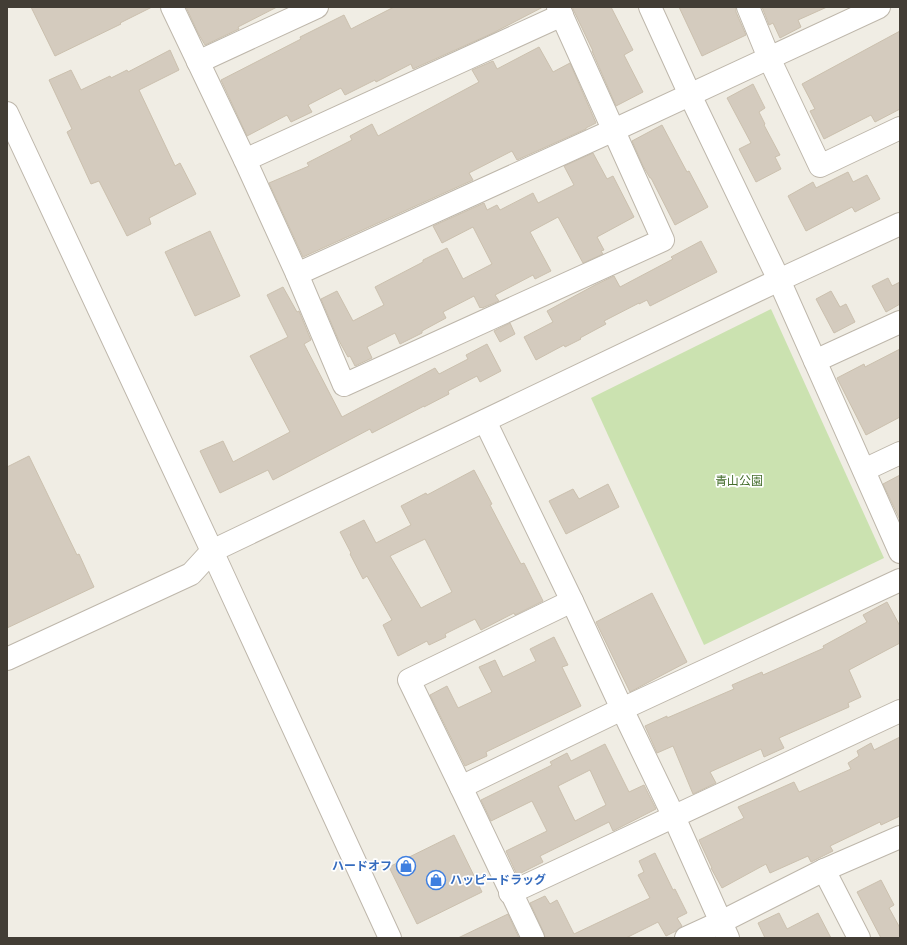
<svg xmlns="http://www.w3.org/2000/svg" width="907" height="945" font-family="Jost,'Noto Sans JP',sans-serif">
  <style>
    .green { fill: #cbe2b0 }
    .building { fill: #d4cbbe; stroke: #cbc0ae; fill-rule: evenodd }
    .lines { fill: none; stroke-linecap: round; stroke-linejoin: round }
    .minor-casing { stroke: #beb7ab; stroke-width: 24 }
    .minor { stroke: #fff; stroke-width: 22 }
    .labels { text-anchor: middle; stroke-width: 3.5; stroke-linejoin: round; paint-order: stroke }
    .park-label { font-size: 12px; fill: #456e2d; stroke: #fff }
    .shop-label { font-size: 12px; font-weight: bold; fill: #366cbe; stroke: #fff; text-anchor: end }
  </style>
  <rect width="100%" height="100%" fill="#f0ede4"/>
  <polygon class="green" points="771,309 884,558 704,645 591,398"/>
  <g class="building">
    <polygon points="31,7 152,7 120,23 121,24 55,56"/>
    <polygon points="186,7 277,7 238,27 239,29 205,45 198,33"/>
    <polygon points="394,7 543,7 493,33 413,69 411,64 376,82 375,80 345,95 341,88 308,105 312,112 291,122 287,115 247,136 221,80 301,39 300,37 344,15 351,29"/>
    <polygon points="572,7 611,7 633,50 624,55 643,92 616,106 592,51 593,51"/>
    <polygon points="679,7 736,7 736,12 746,35 702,56"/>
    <polygon points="762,7 827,7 798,20 801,27 780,38 773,23 769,25"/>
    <polygon points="900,31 900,109 875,122 871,115 824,139 810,111 815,109 802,84"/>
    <polygon points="539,47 553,72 570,63 596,123 586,128 586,129 517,160 512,151 469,173 473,180 303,257 269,183 309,166 307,163 352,140 350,136 372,124 378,136 479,82 472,70 493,61 497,69"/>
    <polygon points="170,50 179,70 139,90 175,166 180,163 196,194 149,218 151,224 127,236 99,181 91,184 67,132 72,129 49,80 71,70 81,90 110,76 111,78 127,70 128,72"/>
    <polygon points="753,84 765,108 759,112 765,124 764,125 780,155 775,157 781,169 756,182 739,149 751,143 727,98"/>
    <polygon points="662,125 687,172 689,171 708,207 675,225 651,178 650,178 643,166 632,141"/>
    <polygon points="593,153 607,179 613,176 634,217 597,237 604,250 601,251 603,254 583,263 558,217 530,232 551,271 535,279 533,275 495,295 499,301 482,308 481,307 480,308 474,296 443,312 446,318 422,331 422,333 400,344 395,333 367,347 372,358 355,366 350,356 348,357 338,339 321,299 337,291 353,321 384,305 375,287 423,262 423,260 447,248 463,279 492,264 473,227 442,243 433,226 484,203 487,210 497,205 500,210 533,193 538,203 574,185 564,166"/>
    <polygon points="848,172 853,182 867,175 880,199 855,212 852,207 806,231 788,196 813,182 816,188"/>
    <polygon points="210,231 240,296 195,316 165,252"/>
    <polygon points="701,241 717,272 650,306 647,300 639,304 639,303 604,321 606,324 580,338 581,339 565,347 564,345 536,360 524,337 553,322 547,311 595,285 614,276 620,287 673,259 671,257"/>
    <polygon points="888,278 892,286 900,282 900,304 886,312 872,286"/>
    <polygon points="283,287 297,312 299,311 311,340 304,344 342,417 435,368 439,374 468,359 466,355 487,344 501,371 480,382 477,376 448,391 449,394 424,407 424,406 372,433 370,429 273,480 268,470 220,493 200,451 223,441 233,462 290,432 250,356 288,337 267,295"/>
    <polygon points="831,291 840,307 846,304 855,322 834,333 816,299"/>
    <polygon points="510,323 515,334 500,342 494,331"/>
    <polygon points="900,349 900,417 866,435 837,378 864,364 865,367"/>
    <polygon points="29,456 77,555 79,554 94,587 7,628 7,467"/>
    <path d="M 474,470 L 492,504 L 490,505 L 521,564 L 524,563 L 543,601 L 515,615 L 514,613 L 481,630 L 475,619 L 445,634 L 446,637 L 429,645 L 427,641 L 398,656 L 383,625 L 392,620 L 367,576 L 363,579 L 350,554 L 351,553 L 340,532 L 364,520 L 376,543 L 411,525 L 401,506 L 426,493 L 427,495 ZM 425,539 L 452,592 L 421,608 L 390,556 Z"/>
    <polygon points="900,475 900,520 883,484"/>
    <polygon points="608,484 619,507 566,534 549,501 573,489 579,499"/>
    <polygon points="652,593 687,662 630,692 596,622"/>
    <polygon points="887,602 900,626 900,643 849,670 861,697 848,703 849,707 779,738 784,748 764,757 761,749 710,772 716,783 693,794 673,746 657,753 645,726 667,716 667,718 734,689 732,685 762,672 763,675 824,648 823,646 867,622 863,615"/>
    <polygon points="554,637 568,665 562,667 581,706 486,752 487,756 465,766 430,695 447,686 458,708 492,692 479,667 495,660 503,677 536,661 530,649"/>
    <polygon points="900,737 900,816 881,825 880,822 830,846 833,851 811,862 808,856 770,873 766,864 722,888 711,868 712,868 699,840 744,818 738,807 794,782 799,792 851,769 848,763 859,756 857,751 871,743 874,750"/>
    <path d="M 605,744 L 629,792 L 644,785 L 656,809 L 613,831 L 609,822 L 540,856 L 543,862 L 517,875 L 506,851 L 547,831 L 532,801 L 491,821 L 481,800 L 552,765 L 550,762 L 567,753 L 571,761 ZM 590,770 L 606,805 L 575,821 L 558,786 Z"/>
    <polygon points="454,835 482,892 417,924 389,867"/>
    <polygon points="655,853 673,890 675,889 687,913 677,918 682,926 676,931 666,936 658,922 626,938 545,938 544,933 530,903 545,896 550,904 557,900 574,934 650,898 638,875 644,872 639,861"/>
    <polygon points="881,880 894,905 889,908 900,928 900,938 881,938 857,892"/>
    <polygon points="779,913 787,929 818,913 831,938 765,938 758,923"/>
    <polygon points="508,914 519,938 458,938"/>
  </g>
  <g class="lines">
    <defs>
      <g id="minor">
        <polyline points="172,7 245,160 297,274 344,385 663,240 558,7"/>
        <polyline points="650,7 690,95 779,280 900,552"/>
        <polyline points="748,7 769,58 820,166 900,128"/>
        <polyline points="198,62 317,7"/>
        <polyline points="7,113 212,551 390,938"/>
        <polyline points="245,160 562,15"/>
        <polyline points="297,274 614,130 879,7"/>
        <polyline points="815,361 900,322"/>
        <polyline points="485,421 572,601 622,709 674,817 728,938"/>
        <polyline points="864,470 900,453"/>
        <polyline points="7,659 191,574 212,551 779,280 900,224"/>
        <polyline points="461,787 622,709 900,580"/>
        <polyline points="824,870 859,938"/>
        <polyline points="510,893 900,711"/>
        <polyline points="533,938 461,787 409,680 572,601"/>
        <polyline points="686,938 721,922 824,870 900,837"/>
      </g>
    </defs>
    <use href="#minor" class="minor-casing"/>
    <use href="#minor" class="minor"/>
  </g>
  <defs>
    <symbol id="shop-ring" viewBox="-11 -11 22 22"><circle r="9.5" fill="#fff" stroke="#3f7fe0" stroke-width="1.5"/><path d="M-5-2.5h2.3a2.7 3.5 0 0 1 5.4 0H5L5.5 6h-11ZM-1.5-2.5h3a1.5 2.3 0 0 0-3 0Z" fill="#3f7fe0"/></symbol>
  </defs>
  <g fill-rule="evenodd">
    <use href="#shop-ring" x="395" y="855" width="22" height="22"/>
    <use href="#shop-ring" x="425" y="869" width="22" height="22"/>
  </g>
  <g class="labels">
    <g class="park-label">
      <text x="739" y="485">青山公園</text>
    </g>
    <g class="shop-label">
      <text x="392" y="870">ハードオフ</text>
      <text x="450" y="884" text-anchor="start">ハッピードラッグ</text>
    </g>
  </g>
  <rect width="907" height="945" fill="none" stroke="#423d35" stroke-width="16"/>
</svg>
